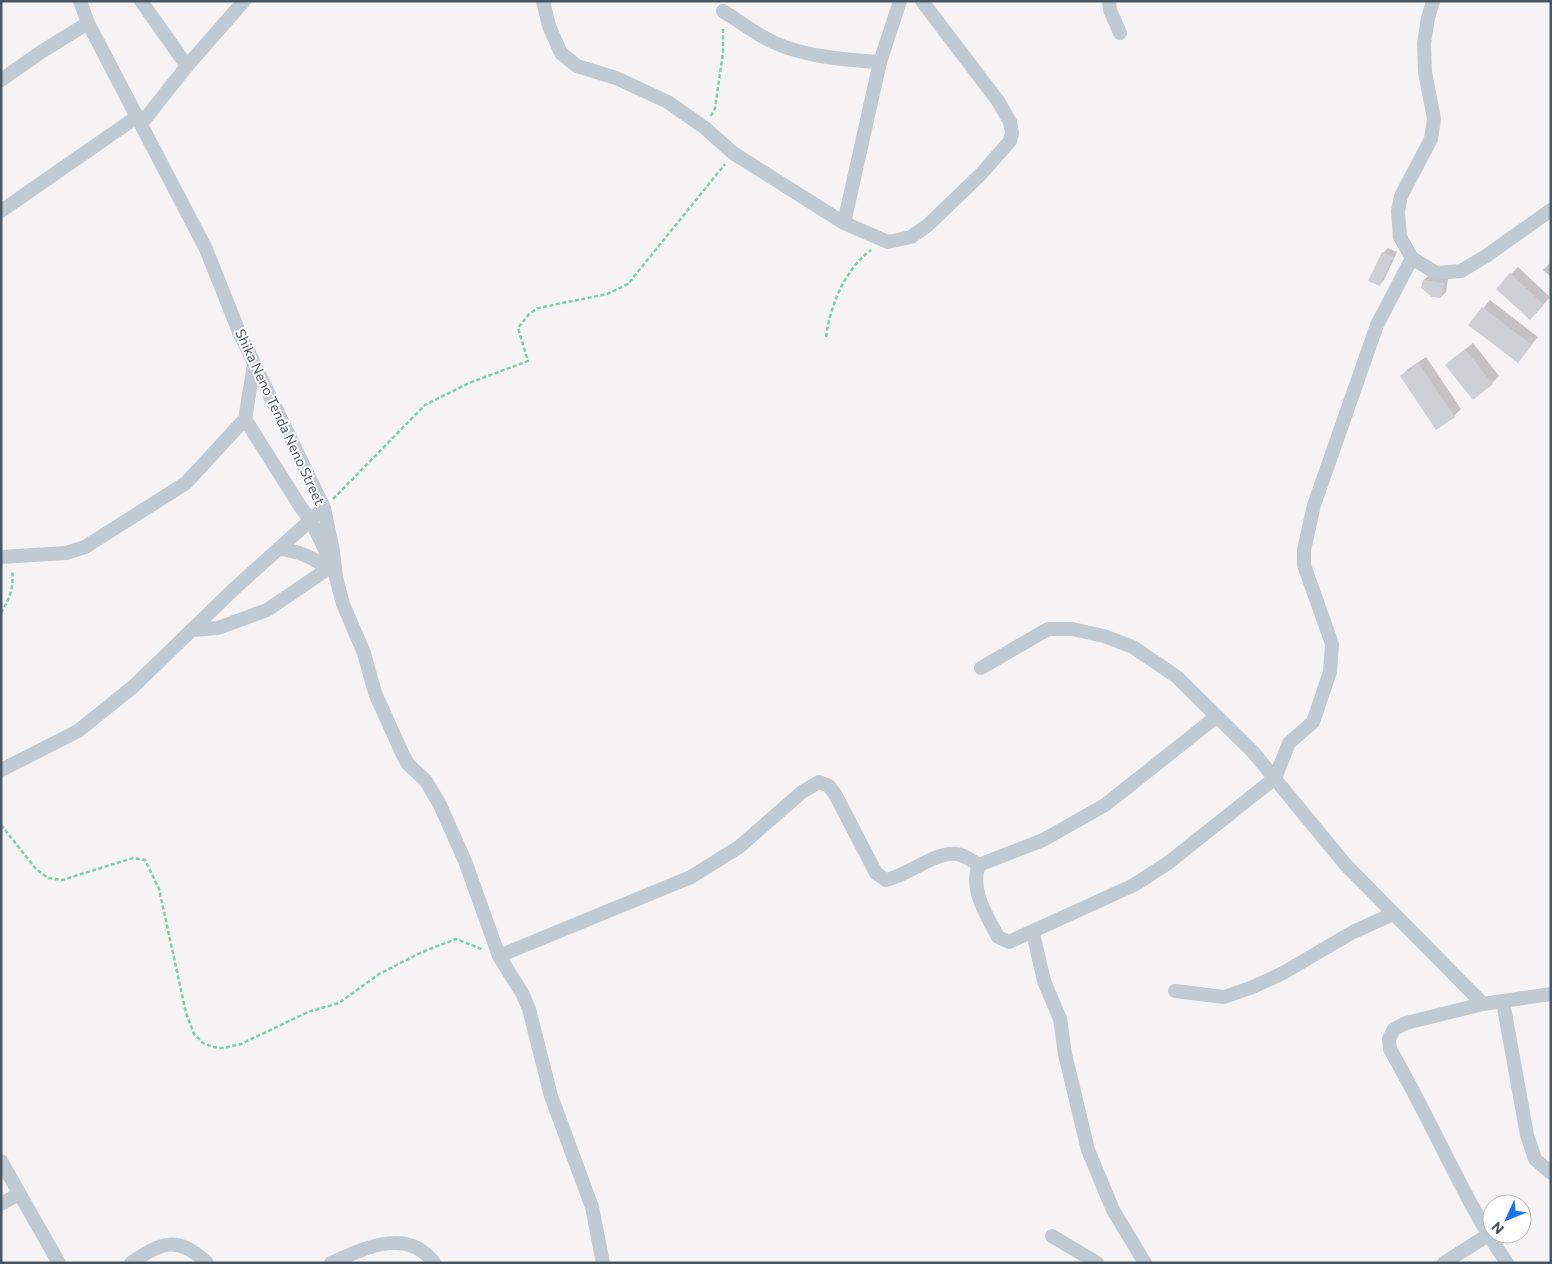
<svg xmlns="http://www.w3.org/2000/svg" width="1552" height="1264" font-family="Commissioner,sans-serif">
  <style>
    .shadow { fill: #0003 }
    .building { fill: #cdcfd5 }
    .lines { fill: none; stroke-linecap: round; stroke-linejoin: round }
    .path { stroke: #7ad0a6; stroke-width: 2.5; stroke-dasharray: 4 2.5; stroke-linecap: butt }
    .minor { stroke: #c1cad2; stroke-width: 14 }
    .labels { text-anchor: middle; stroke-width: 4; stroke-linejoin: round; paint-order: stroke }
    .street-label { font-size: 14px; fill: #4a5661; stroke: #fff }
  </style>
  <rect width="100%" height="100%" fill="#f5f3f3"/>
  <g class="shadow">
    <polygon points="1388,248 1397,252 1384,280 1379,285 1383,253"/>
    <polygon points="1551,262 1551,277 1543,270"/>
    <polygon points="1518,267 1550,297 1537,312 1511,274"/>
    <polygon points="1428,276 1448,279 1446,292 1441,297 1424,280"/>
    <polygon points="1490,300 1538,337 1518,361 1470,324"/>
    <polygon points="1473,343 1499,376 1492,383 1454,358"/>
    <polygon points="1426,357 1461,409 1454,416 1401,376 1408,369"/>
  </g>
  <g class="building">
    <polygon points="1382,252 1393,257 1380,286 1368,281"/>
    <polygon points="1510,273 1544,305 1530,320 1496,289"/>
    <polygon points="1423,280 1444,283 1441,298 1432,297 1421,288"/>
    <polygon points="1482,307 1532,345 1518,363 1468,325"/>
    <polygon points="1465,349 1493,384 1473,400 1445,365"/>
    <polygon points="1419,363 1455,417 1436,430 1400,376"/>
  </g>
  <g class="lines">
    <g class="path">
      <polyline points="711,116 715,108 723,53 723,28"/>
      <path d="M 826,337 C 830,306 845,269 871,250"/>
      <polyline points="333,499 425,405 469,383 528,361 518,328 529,314 538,308 607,294 628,284 725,164"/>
      <path d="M 1,613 C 10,598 14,587 12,570"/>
      <polyline points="1,825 36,869 48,878 62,880 133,858 145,860 159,889 186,1013 194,1034 203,1043 213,1047 223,1048 241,1044 308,1012 339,1003 379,974 422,952 456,939 484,950"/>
    </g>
    <g class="minor">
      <polyline points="80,1 88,23 206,249 239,332 324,508 333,551 336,577 343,604 364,653 375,693 403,755 408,764 426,781 440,805 465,861 499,956 522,993 529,1009 551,1096 592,1207 603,1263"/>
      <polyline points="141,1 187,66"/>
      <polyline points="543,1 549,26 561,53 577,66 616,78 668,102 705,128 733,153 844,223 888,242 911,237 928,225 981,174 1010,141 1012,133 1010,122 998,101 922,1"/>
      <polyline points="1109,1 1110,10 1120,33"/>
      <polyline points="1433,1 1428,18 1424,43 1425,72 1434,119 1431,139 1401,196 1398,211 1400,237 1412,258 1436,273 1461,271 1486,256 1551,210"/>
      <path d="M 723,11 C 737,20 751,30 765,38 C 797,56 844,60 880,62"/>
      <polyline points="1,80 41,52 88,23"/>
      <polyline points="141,124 187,66 244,1"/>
      <polyline points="1,211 138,116"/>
      <polyline points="844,223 880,62 900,1"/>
      <polyline points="245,419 300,506 311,521 330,560"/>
      <path d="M 278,549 C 297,550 313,557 328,569"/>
      <polyline points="1,557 66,553 85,547 186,483 245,419 254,365"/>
      <polyline points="192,630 218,628 267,610 332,566"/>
      <polyline points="981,668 1048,629 1072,629 1104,636 1133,647 1177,677 1253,752 1345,864 1483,1004"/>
      <path d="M 1216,717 L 1105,805 L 1043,840 L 979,865 C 969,889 987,916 998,937 L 1009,942 L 1134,885 L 1168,863 L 1275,778 L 1289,743 L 1313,722 L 1330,672 L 1332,644 L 1304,565 L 1304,550 L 1314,505 L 1377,325 L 1412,258"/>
      <polyline points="1,770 78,731 134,686 235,588 324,508"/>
      <polyline points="1033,933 1044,981 1060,1019 1065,1054 1088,1150 1113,1210 1145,1263"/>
      <path d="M 499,956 L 691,877 L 739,847 L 802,792 L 819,782 L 829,786 L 835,794 L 876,873 L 886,880 C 909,875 935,851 957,854 C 965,855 972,861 979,865"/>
      <polyline points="1175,991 1224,997 1253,987 1283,973 1353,932 1393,914"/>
      <polyline points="1503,1002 1527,1135 1535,1159 1551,1173"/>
      <polyline points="1,1161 59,1263"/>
      <polyline points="1,1204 19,1194"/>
      <polyline points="1052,1236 1097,1263"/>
      <path d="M 131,1263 C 161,1242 178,1235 207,1263"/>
      <path d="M 331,1263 C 363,1249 407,1226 434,1263"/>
      <polyline points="1444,1263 1488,1235"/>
      <path d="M 1507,1263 C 1477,1220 1455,1173 1431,1126 C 1418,1100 1404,1074 1390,1049 L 1389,1039 L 1394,1029 L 1406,1023 L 1483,1004 L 1551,994"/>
    </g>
  </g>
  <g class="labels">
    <g class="street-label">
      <text transform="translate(280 417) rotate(65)" y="5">Shika Neno Tenda Neno Street</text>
    </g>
  </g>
  <rect width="1552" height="1264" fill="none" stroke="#4a5661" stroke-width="5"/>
  <g transform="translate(1507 1219) rotate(226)"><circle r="24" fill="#ffffff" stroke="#b7bbc0"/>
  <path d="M0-4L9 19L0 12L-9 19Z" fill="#1a73e8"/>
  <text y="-8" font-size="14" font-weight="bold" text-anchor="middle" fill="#4a5661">N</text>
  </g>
</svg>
